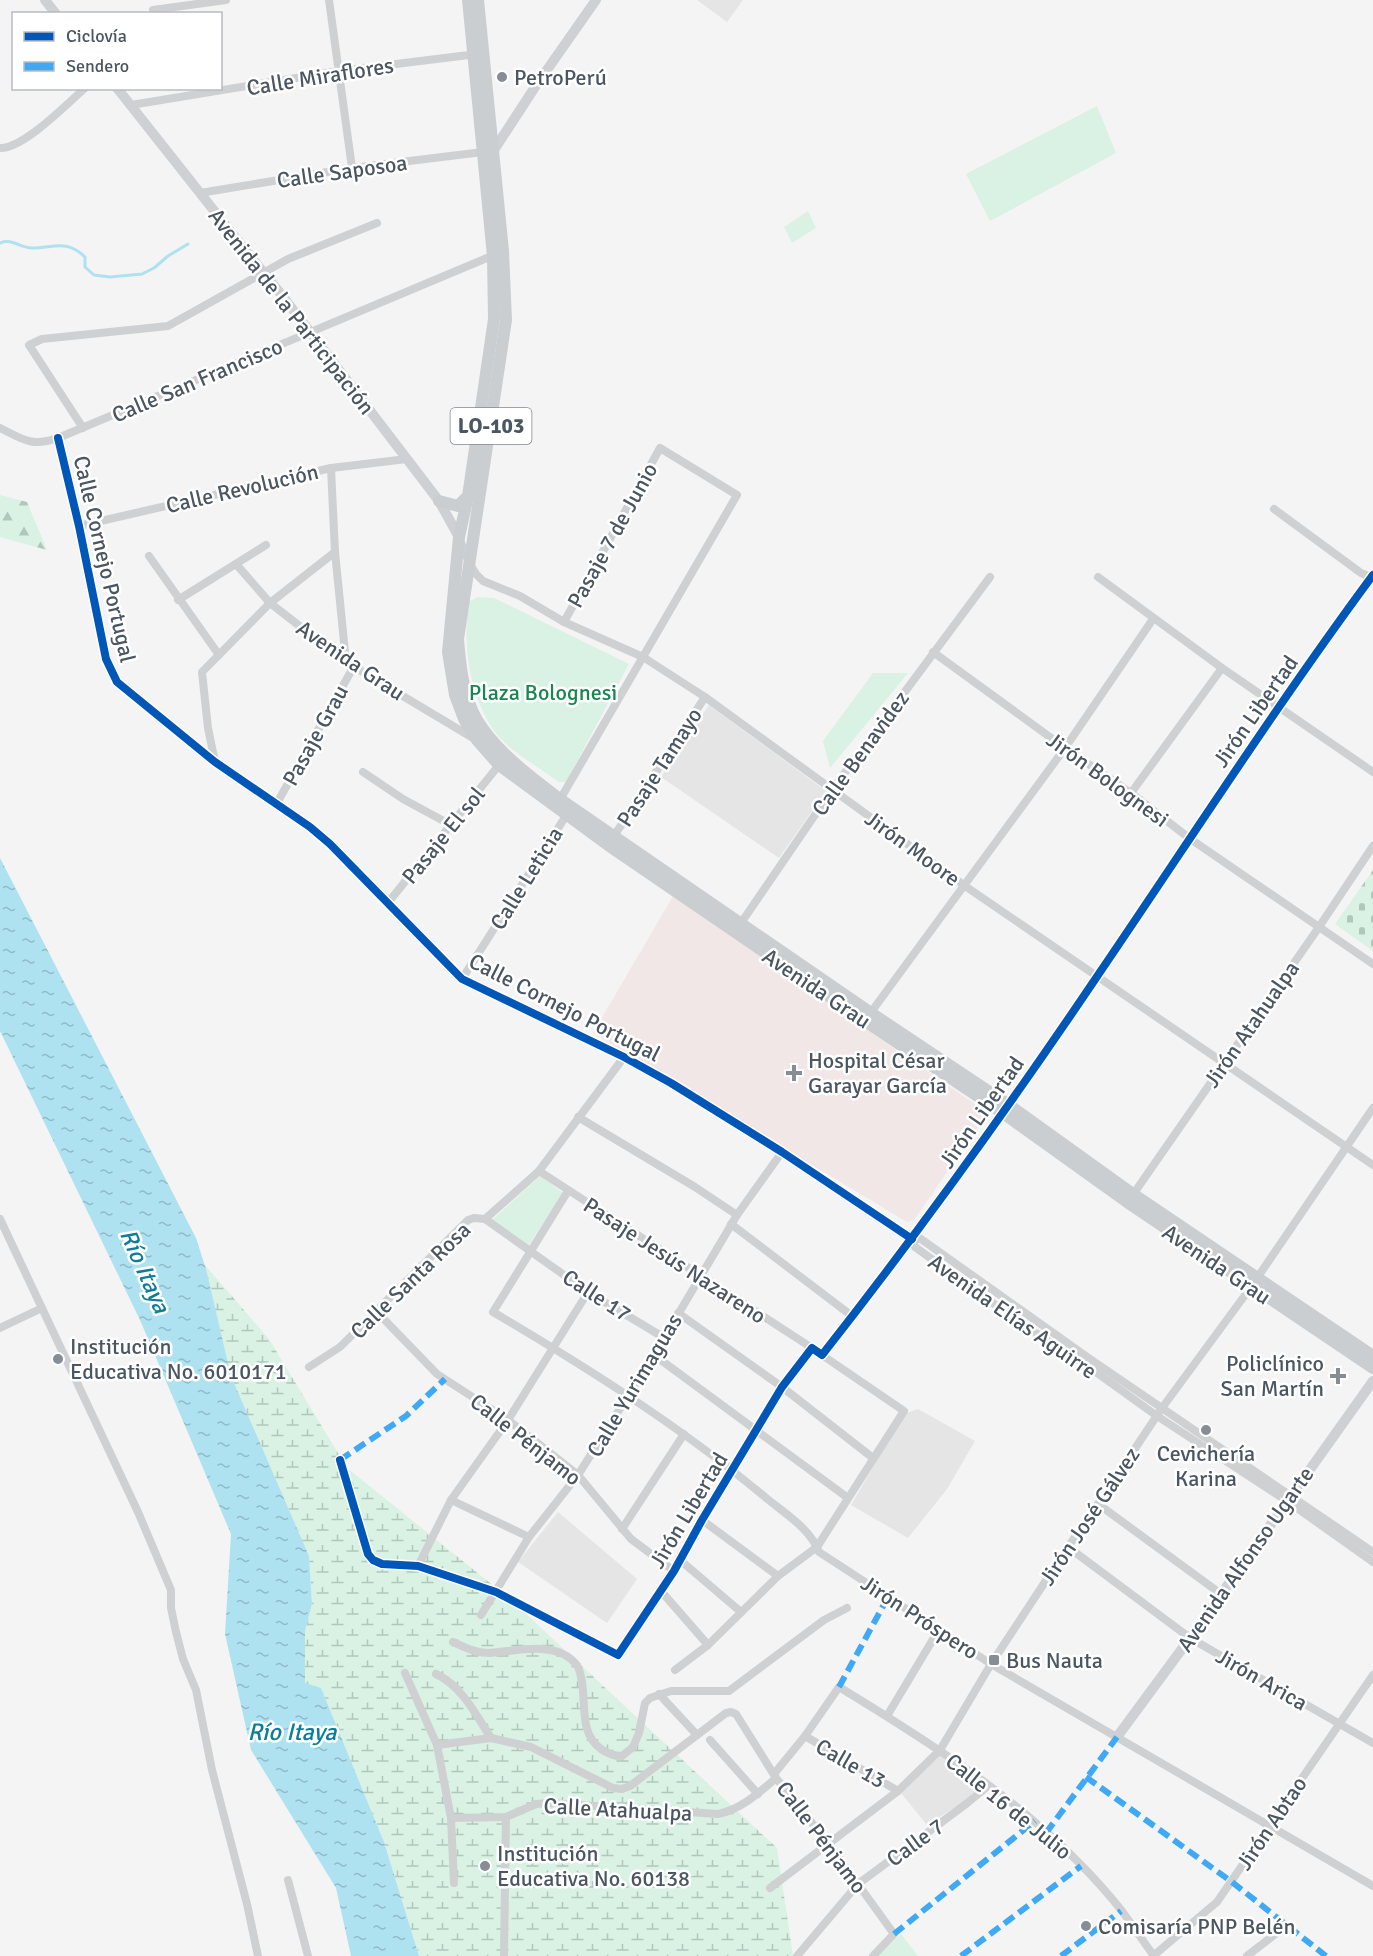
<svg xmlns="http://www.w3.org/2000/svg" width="1373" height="1956" font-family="Signika,sans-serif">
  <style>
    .education { fill: #e6e5e6 }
    .medical { fill: #f1e7e6 }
    .green { fill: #d9f2e3 }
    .forest { fill: url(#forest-firs) }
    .wetland { fill: url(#wetland-marsh) }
    .cemetery { fill: url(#cemetery-stones) }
    .water { fill: url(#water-ripples) }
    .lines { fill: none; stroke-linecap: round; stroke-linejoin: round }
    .stream { stroke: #aee2f0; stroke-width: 3 }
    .minor { stroke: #ced0d2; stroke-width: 8 }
    .secondary { stroke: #ced0d4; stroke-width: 10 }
    .primary { stroke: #caced1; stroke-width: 12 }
    .secondary-bridge { stroke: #ced0d4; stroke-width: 10 }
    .quiet { stroke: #3fa9f5; stroke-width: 6; stroke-dasharray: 12 6; stroke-linecap: butt }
    .cycleway-casing { stroke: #fff; stroke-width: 11 }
    .cycleway { stroke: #0057b8; stroke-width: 8 }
    .poi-dot { fill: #868d94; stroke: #fff; stroke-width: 2 }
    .labels { text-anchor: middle; stroke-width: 5; stroke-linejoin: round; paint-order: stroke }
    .shield { fill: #fff; stroke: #808990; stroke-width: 1.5 }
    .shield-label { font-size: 21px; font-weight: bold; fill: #4a5661 }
    .street-label { font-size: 22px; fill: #4a5661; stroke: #fff }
    .poi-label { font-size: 22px; fill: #4a5661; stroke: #fff; text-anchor: start }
    .park-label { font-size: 22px; fill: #17864f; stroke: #fff }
    .water-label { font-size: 24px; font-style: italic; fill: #0c7c9b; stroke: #fff }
  </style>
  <defs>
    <pattern id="forest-firs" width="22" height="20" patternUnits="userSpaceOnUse" patternTransform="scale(1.5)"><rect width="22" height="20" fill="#d9f2e3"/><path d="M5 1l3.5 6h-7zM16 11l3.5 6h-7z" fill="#b2c7bb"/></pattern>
    <pattern id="wetland-marsh" width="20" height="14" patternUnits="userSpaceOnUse" patternTransform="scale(1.5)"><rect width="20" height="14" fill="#d9f2e3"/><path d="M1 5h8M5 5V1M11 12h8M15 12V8" fill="none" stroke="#b2c7bb"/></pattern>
    <pattern id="cemetery-stones" width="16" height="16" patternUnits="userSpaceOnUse" patternTransform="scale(1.5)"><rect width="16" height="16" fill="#d9f2e3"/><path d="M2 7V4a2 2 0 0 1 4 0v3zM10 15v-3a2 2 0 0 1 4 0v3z" fill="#b2c7bb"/></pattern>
    <pattern id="water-ripples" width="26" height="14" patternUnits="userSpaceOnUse" patternTransform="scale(1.5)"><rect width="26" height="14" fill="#aee2f0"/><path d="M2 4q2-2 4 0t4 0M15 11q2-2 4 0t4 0" fill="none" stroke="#90bac6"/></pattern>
  </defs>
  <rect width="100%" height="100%" fill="#f4f4f4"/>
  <g class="education">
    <polygon points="697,0 743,0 727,22"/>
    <polygon points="709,705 826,791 779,858 661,777"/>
    <polygon points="918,1409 975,1441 947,1489 908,1538 851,1505 904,1414"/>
    <polygon points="558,1512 637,1579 607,1623 518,1562"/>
    <polygon points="940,1753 982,1785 963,1802 927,1825 901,1793"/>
  </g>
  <polygon class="medical" points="673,896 988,1113 914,1220 907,1222 593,1033"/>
  <g class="green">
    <polygon points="1097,106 1116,153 990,221 966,174"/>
    <polygon points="808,211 816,228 792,243 784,227"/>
    <path d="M 478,597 L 494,598 L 629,664 L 566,782 L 559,782 C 544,771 511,751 500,738 C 469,701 463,648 468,602 Z"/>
    <polygon points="873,673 908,673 830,768 823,741"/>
    <polygon points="540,1176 563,1193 528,1246 492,1220"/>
    <polygon points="901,1934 918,1956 878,1956"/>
  </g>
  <polygon class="forest" points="0,495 27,502 47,550 0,537"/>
  <polygon class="wetland" points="204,1264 269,1339 347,1468 510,1599 777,1848 793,1956 419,1956 384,1842 321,1688 305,1684 305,1631 312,1604 309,1556 231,1376"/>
  <polygon class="cemetery" points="1373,870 1373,951 1335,924"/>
  <polygon class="water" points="0,858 196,1238 206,1269 231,1376 309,1556 312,1604 305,1631 305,1683 321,1688 384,1842 419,1956 351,1956 336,1888 251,1750 225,1634 231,1534 140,1320 0,1031"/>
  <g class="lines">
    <path class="stream" d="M 0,243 C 12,238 20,248 32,248 C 54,248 66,239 85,257 L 85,267 L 94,275 L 110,277 L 142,274 L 154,268 L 168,256 L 188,244"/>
    <g class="minor">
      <polyline points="329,0 352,168"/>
      <polyline points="153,10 226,0"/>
      <polyline points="131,105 339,71 477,54"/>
      <path d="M 0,148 C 23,149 67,104 85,88"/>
      <polyline points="200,193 352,168 483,152"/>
      <path d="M 0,428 C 24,440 31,447 58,438 L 494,255"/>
      <polyline points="83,428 29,345 42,339 168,326 288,259 377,223"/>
      <polyline points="58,438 79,526 106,659 117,682 215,762 310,827 330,844 462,979 624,1057 671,1083 782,1152 912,1239"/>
      <polyline points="331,468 335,552 346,662"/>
      <polyline points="1274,509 1361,573 1373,578"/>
      <polyline points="79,526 331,468 407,459"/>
      <polyline points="460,540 469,563 476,574 483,581 520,596 564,622 643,657 705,697 965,886 1373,1165"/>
      <polyline points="149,556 219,655"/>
      <polyline points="236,564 270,603 346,662 473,738"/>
      <polyline points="1098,577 1222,668 1373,772"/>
      <polyline points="178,600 266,545"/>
      <polyline points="933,652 1065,748 1131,793 1189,838 1373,964"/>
      <polyline points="215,762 208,728 202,672 270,603 335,552"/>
      <polyline points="363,772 403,799 451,825"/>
      <polyline points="1131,793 1222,668"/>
      <polyline points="277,803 354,666"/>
      <polyline points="558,803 737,495 660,448 564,622"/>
      <polyline points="612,839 705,697"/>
      <polyline points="387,904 499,765"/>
      <polyline points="739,926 832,790 990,577"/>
      <polyline points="462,979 569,811"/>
      <polyline points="869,1015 1065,748 1153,619"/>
      <polyline points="578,1117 695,1187 737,1215"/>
      <polyline points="539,1171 812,1348"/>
      <path d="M 568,1191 L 493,1312 C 588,1368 681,1427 765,1497 C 784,1513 810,1528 819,1552 L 991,1664 L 1373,1886"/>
      <polyline points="1132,1196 1319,927 1373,846"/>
      <polyline points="0,1219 138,1512 171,1590 171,1608 176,1632 183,1659 196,1690 212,1770 247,1904 258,1956"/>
      <polyline points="485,1219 588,1292 663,1337"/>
      <polyline points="731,1224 852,1316"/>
      <polyline points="912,1239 915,1247 1022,1324 1086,1365 1157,1416 1287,1501 1373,1562"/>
      <polyline points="912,1239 921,1239 1090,1359 1373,1552"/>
      <polyline points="375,1310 437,1374 508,1420 578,1475 631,1539 674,1571"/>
      <polyline points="678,1313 782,1387 873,1458"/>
      <polyline points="0,1328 42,1308"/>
      <polyline points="654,1355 848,1498"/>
      <polyline points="309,1367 340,1347 468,1220 474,1218 485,1219 539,1171 624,1057"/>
      <path d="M 340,1460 L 368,1554 L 373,1560 L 382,1564 L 418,1566 L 496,1592 L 618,1655 L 674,1571 L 702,1520 L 782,1387 L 812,1348 L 822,1355 C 918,1233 1009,1107 1096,978 C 1188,843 1276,706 1373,575"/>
      <polyline points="451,1500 529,1537"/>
      <polyline points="1098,1504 1221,1594"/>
      <polyline points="702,1520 778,1576"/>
      <polyline points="622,1529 684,1434"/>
      <polyline points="1068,1547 1190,1638 1373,1743"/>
      <polyline points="680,1560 741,1612"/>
      <polyline points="418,1566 451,1500 508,1420 588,1292"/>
      <polyline points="661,1591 708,1645"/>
      <polyline points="481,1615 529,1537 578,1475 654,1355 737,1215 782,1152"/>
      <path d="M 453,1642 C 464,1647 475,1653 488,1653 C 515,1652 555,1639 576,1664 C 579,1667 580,1672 581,1677 C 587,1701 578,1733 601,1749 C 609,1754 613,1756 622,1756 L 633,1747 L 639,1733 L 645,1703 L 650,1698 L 671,1691 L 729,1691 L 824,1620 L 847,1608"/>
      <polyline points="675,1670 708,1645 778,1576 817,1547 904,1411 822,1355"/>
      <polyline points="405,1673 437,1745 451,1818 454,1883"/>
      <path d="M 436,1674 C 462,1686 476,1715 491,1738"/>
      <polyline points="659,1694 697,1735"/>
      <polyline points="887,1716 938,1631"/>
      <polyline points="805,1736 898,1791"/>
      <polyline points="710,1740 758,1794"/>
      <polyline points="437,1745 491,1738 531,1747 613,1788 622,1789 630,1786 726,1713 731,1712 736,1714 776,1778 829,1844 894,1934 873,1956"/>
      <path d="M 774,1774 L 805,1736 L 839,1687 C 941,1749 1047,1816 1122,1911 C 1133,1926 1143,1941 1154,1956"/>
      <path d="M 451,1818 L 506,1817 L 536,1804 L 549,1803 L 718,1814 C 740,1810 759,1793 776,1778"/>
      <polyline points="288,1880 308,1956"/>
      <polyline points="770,1888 898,1791 940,1750 991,1664 1068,1547 1098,1504 1162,1408 1251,1287 1373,1108"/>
      <polyline points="504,1956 506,1817"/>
      <polyline points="797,1956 858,1884 966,1804 988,1786"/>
      <polyline points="1153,1956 1217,1902 1373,1675"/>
      <polyline points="1247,1956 1287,1925"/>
    </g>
    <g class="secondary">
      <polyline points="45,0 56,14"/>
      <polyline points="117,88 238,241"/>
      <polyline points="490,151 494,150 535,87 596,0"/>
      <polyline points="284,298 439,501 459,537"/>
      <polyline points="1117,1737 1190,1638 1373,1381"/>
    </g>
    <g class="primary">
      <polyline points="468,0 493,256 494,319 468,496 459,537 448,652 455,695 464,719 477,740 499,765 608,845 865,1021 1003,1113 1127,1202 1373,1368"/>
      <path d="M 478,0 L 503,251 L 506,320 L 458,639 C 460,665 463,696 477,720 C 497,753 531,777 561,800 L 871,1013 L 1009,1105 L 1133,1194 L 1373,1356"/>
      <polyline points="439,501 458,506 468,496"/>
    </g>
    <polyline class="secondary-bridge" points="238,241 284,298"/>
    <g class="quiet">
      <polyline points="340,1460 406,1416 445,1379"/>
      <polyline points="839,1687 888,1597"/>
      <polyline points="1086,1777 1232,1882 1326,1956"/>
      <polyline points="1046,1833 1117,1737"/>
      <polyline points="894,1934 1035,1821"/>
      <polyline points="961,1956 1081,1866"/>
      <polyline points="1061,1956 1121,1911"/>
    </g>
    <defs>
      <g id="cycleway">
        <polyline points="58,438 79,526 106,659 117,682 215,762 310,827 330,844 462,979 624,1057 671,1083 782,1152 912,1239"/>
        <path d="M 340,1460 L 368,1554 L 373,1560 L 382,1564 L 418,1566 L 496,1592 L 618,1655 L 674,1571 L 702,1520 L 782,1387 L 812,1348 L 822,1355 C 918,1233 1009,1107 1096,978 C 1188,843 1276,706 1373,575"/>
      </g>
    </defs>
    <use href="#cycleway" class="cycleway-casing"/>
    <use href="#cycleway" class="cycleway"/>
  </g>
  <g class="poi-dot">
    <circle cx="502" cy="77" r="6"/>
    <path d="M791 1064h6v6h6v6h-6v6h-6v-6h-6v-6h6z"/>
    <circle cx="58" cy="1359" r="6"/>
    <path d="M1335 1367h6v6h6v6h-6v6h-6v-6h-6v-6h6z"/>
    <circle cx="1206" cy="1430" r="6"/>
    <rect x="988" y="1654" width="12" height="12" rx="3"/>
    <circle cx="485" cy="1866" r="6"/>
    <circle cx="1086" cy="1926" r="6"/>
  </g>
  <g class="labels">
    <rect class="shield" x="450.5" y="408" width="81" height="36" rx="4.5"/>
    <g class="shield-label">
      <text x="491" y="433">LO-103</text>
    </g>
    <g class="street-label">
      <text transform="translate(320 76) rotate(-9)" y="8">Calle Miraflores</text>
      <text transform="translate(342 171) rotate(-8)" y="8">Calle Saposoa</text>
      <text transform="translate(292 311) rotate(52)" y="8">Avenida de la Participación</text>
      <text transform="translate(197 380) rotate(-23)" y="8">Calle San Francisco</text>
      <text transform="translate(242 488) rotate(-13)" y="8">Calle Revolución</text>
      <text transform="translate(612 535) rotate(-61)" y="8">Pasaje 7 de Junio</text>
      <text transform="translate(105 559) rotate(77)" y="8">Calle Cornejo Portugal</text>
      <text transform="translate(351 660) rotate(34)" y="8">Avenida Grau</text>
      <text transform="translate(1255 711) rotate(-55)" y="8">Jirón Libertad</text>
      <text transform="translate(315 735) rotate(-61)" y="8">Pasaje Grau</text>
      <text transform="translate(860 753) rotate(-54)" y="8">Calle Benavidez</text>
      <text transform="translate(659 767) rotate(-57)" y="8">Pasaje Tamayo</text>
      <text transform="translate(1108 779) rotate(36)" y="8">Jirón Bolognesi</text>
      <text transform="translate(443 835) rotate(-51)" y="8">Pasaje El sol</text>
      <text transform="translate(913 848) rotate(36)" y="8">Jirón Moore</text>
      <text transform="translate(526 878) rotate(-58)" y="8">Calle Leticia</text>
      <text transform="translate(817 988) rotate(34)" y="8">Avenida Grau</text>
      <text transform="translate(565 1007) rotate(27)" y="8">Calle Cornejo Portugal</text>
      <text transform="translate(1251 1024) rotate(-55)" y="8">Jirón Atahualpa</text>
      <text transform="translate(981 1112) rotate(-55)" y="8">Jirón Libertad</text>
      <text transform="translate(675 1260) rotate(33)" y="8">Pasaje Jesús Nazareno</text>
      <text transform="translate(1217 1264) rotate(34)" y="8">Avenida Grau</text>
      <text transform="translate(410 1280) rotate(-44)" y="8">Calle Santa Rosa</text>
      <text transform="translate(597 1295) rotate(33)" y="8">Calle 17</text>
      <text transform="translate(1013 1316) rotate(35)" y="8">Avenida Elías Aguirre</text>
      <text transform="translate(634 1385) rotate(-59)" y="8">Calle Yurimaguas</text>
      <text transform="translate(526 1439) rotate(38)" y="8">Calle Pénjamo</text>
      <text transform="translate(688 1510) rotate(-59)" y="8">Jirón Libertad</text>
      <text transform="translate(1089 1516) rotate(-56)" y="8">Jirón José Gálvez</text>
      <text transform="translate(1245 1559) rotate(-55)" y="8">Avenida Alfonso Ugarte</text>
      <text transform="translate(920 1617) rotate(33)" y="8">Jirón Próspero</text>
      <text transform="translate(1262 1679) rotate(30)" y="8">Jirón Arica</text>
      <text transform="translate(851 1763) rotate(30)" y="8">Calle 13</text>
      <text transform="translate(1009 1806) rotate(39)" y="8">Calle 16 de Julio</text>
      <text transform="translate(618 1809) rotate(3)" y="8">Calle Atahualpa</text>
      <text transform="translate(1271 1823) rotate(-56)" y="8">Jirón Abtao</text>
      <text transform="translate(822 1837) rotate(53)" y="8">Calle Pénjamo</text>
      <text transform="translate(915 1842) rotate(-36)" y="8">Calle 7</text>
    </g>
    <g class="poi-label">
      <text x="514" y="85">PetroPerú</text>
      <text x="808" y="1068">Hospital César<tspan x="808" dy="25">Garayar García</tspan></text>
      <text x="70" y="1354">Institución<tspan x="70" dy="25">Educativa No. 6010171</tspan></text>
      <text x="1324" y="1371" text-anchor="end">Policlínico<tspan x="1324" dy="25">San Martín</tspan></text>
      <text x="1206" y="1461" text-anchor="middle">Cevichería<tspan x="1206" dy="25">Karina</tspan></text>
      <text x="1006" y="1668">Bus Nauta</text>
      <text x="497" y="1861">Institución<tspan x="497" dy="25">Educativa No. 60138</tspan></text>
      <text x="1098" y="1934">Comisaría PNP Belén</text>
    </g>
    <g class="park-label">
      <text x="543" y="700">Plaza Bolognesi</text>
    </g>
    <g class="water-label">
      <text transform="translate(145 1271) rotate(66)" y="8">Río Itaya</text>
      <text x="292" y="1740">Río Itaya</text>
    </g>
  </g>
  <rect x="12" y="12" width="210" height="78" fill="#ffffff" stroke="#b7bbc0" stroke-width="1.5"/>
  <rect x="24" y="32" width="30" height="9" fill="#0057b8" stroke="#b7bbc0" stroke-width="1.5"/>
  <text x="66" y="42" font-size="18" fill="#4a5661">Ciclovía</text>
  <rect x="24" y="62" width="30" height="9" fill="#3fa9f5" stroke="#b7bbc0" stroke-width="1.5"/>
  <text x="66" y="72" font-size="18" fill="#4a5661">Sendero</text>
</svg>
